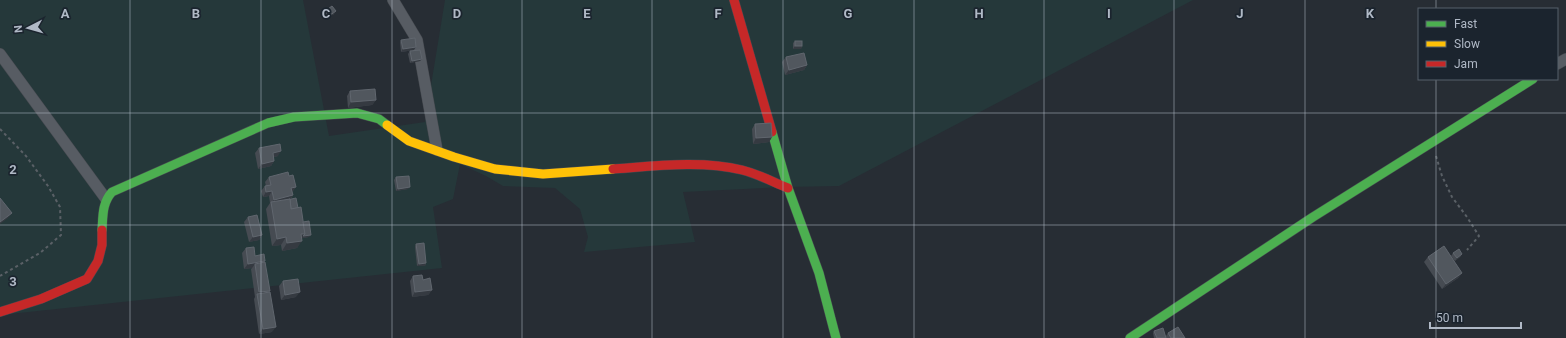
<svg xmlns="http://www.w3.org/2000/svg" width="1566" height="338" font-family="Roboto,sans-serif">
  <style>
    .green { fill: #25383a }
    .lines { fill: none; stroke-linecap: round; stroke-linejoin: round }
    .street-casing { stroke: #45494f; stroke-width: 12 }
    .fast-casing { stroke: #45494f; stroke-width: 10 }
    .slow-casing { stroke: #45494f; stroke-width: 10 }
    .jam-casing { stroke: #45494f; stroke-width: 10 }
    .path { stroke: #5a6066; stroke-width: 2; stroke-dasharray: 3 3; stroke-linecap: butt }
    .street { stroke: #575c63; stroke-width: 11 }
    .fast { stroke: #4caf50; stroke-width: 9 }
    .slow { stroke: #ffc107; stroke-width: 9 }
    .jam { stroke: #c62828; stroke-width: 9 }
    .wall { fill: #464b52 }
    .shaded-wall { fill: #353a41 }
    .building { fill: #51575e; stroke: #60666e }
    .grid { fill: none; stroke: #b0b9c6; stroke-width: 1; stroke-opacity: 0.55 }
    .grid-label { font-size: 13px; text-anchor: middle; font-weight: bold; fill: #b0b9c6; stroke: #1b242e; stroke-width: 3.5; stroke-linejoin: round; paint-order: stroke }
  </style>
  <rect width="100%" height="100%" fill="#272d34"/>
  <polygon class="green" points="0,0 303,0 329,136 425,122 445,0 1193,0 839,186 784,187 683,192 695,242 584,252 588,237 580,209 555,188 503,186 486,176 460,164 453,199 433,207 442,268 0,315"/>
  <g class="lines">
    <defs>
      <g id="street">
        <polyline points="393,0 417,40 437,150"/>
        <polyline points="0,54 106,199"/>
        <polyline points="1557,64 1566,59"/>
      </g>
      <g id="fast">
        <polyline points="772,132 788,188 819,273 836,338"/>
        <path d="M 102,230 C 103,216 102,203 112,192 L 268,123 L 294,117 L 357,113 L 379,119 L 387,125"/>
        <polyline points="1130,338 1313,217 1533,79"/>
      </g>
      <polyline id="slow" points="387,125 409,141 454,157 495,169 543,174 613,169"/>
      <g id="jam">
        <polyline points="734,0 772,132"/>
        <path d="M 613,169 C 654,166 702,160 742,170 C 758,174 773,182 788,188"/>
        <polyline points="0,312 41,299 87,279 98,261 102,245 102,230"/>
      </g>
    </defs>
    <use href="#street" class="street-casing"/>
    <use href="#fast" class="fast-casing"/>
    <use href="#slow" class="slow-casing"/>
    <use href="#jam" class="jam-casing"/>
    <g class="path">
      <polyline points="0,129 26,156 48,186 60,207 61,235 40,253 0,276"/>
      <polyline points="1436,156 1442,176 1452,197 1467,217 1479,236 1467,250"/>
    </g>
    <use href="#street" class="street"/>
    <use href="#fast" class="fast"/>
    <use href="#slow" class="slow"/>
    <use href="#jam" class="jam"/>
  </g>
  <g class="wall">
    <polygon points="325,11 334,14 327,18 324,13"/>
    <polygon points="401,40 414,50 401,52 400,42"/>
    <polygon points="795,41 802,46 801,49 793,49 793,43"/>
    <polygon points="410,51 422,59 420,61 410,63 408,54"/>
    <polygon points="786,57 807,65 804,70 785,75 782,62"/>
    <polygon points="350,91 376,100 372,105 348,108 347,96"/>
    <polygon points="755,124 772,137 769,142 753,144 752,129"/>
    <polygon points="259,148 278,156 274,157 274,161 271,166 258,169 255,153"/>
    <polygon points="289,176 296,187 292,192 293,195 291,199 298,208 309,237 302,238 297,248 282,251 281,245 272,246 266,209 270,203 269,196 263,197 261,191 265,186 266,186 265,182 269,177"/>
    <polygon points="396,177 408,189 396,191 394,180"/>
    <polygon points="248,217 262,235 259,240 249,242 244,222"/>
    <polygon points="416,244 426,263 425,266 417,266 415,247"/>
    <polygon points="246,248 255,256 265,261 264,262 268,293 272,332 259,334 254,299 255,297 251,269 252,268 244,269 242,253"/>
    <polygon points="1453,253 1462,254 1460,257 1455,261 1451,256"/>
    <polygon points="1428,257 1462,273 1458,278 1442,289 1424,262"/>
    <polygon points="413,276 423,280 432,290 428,295 412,297 410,281"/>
    <polygon points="283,281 296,297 281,300 279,286"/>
    <polygon points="1154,331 1166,336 1168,333 1185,338 1154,338 1153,333"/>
  </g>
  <g class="shaded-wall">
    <polygon points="336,11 334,14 327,18 329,16"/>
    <polygon points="795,46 802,46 801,49 793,49"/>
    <polygon points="416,47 414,50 401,52 403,49"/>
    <polygon points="422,59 420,61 410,63 412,61"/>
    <polygon points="807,65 804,70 785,75 789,70"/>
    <polygon points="376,100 372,105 348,108 351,102"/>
    <polygon points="772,137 769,142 753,144 756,138"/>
    <polygon points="281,151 278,156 269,158 273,153"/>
    <polygon points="274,161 271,166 258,169 262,164"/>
    <polygon points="296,187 292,192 291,188"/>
    <polygon points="410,187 408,189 396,191 398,189"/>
    <polygon points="272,191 269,196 263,197 266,192"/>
    <polygon points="293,195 290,200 271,204 274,200"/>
    <polygon points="12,213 8,218 0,224 0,222"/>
    <polygon points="301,234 305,234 311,235 309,237 302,238 300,241"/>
    <polygon points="262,235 259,240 249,242 253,237"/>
    <polygon points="286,237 281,245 272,246 277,239"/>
    <polygon points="302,241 297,248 282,251 287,243"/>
    <polygon points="1462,254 1460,257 1455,261 1457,258"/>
    <polygon points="265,261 262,266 255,264 252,268 244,269 248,264"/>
    <polygon points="426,263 425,266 417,266 419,264"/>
    <polygon points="1462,273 1458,278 1442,289 1446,284"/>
    <polygon points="432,290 428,295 412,297 415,292"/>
    <polygon points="270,291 266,296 257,295 259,292"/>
    <polygon points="300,292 296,297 281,300 285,295"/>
    <polygon points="276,327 272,332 259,334 263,329"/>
  </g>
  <g class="building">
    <polygon points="332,6 336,11 329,16 325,11"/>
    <polygon points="415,38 416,47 403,49 401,40"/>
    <rect x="795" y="41" width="7" height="5"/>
    <polygon points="420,50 422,59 412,61 410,51"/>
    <polygon points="804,53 807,65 789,70 786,57"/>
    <polygon points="375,89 376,100 351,102 350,91"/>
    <polygon points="771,123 772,137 756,138 755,124"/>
    <polygon points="280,144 281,151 273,153 274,161 262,164 259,148"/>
    <polygon points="288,172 289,176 293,175 296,187 291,188 293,195 274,200 272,191 266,192 265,186 271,185 269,177"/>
    <polygon points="409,176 410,187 398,189 396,177"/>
    <polygon points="0,198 12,213 0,222"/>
    <polygon points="296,198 298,208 291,209 290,199 287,200"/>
    <polygon points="290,199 291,209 301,207 305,234 301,234 302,241 287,243 286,237 277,239 271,202"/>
    <polygon points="257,215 262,235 253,237 248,217"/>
    <polygon points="309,221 311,235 303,236 305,234 303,222"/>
    <polygon points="424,243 426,263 419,264 416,244"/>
    <polygon points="1444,246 1462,273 1446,284 1428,257"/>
    <polygon points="254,247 255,256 264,254 265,261 248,264 246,248"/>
    <polygon points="1459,249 1462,254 1457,258 1453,253"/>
    <polygon points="265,262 270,291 259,292 255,264"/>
    <polygon points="422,275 423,280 430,278 432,290 415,292 413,276"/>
    <polygon points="298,279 300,292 285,295 283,281"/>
    <polygon points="270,292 276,327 263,329 257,294"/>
    <polygon points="1178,327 1185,338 1171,338 1168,333"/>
    <polygon points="1163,328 1166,338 1157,338 1154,331"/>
  </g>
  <path class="grid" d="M 130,0 L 130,338M 261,0 L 261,338M 392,0 L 392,338M 522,0 L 522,338M 652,0 L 652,338M 783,0 L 783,338M 914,0 L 914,338M 1044,0 L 1044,338M 1174,0 L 1174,338M 1305,0 L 1305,338M 1436,0 L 1436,9M 1436,79 L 1436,338M 0,113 L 1566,113M 0,225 L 1566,225"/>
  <g class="grid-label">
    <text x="65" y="18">A</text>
    <text x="196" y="18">B</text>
    <text x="326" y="18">C</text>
    <text x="457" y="18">D</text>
    <text x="587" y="18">E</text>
    <text x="718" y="18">F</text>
    <text x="848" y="18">G</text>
    <text x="979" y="18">H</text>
    <text x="1109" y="18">I</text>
    <text x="1240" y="18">J</text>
    <text x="1370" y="18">K</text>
    <text x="13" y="174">2</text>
    <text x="13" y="286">3</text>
  </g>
  <rect x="1418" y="8" width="140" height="72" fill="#1b242e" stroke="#57606b"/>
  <rect x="1426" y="21" width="20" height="6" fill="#4caf50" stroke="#57606b"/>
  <text x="1454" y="28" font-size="12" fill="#b0b9c6">Fast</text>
  <rect x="1426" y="41" width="20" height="6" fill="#ffc107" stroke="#57606b"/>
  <text x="1454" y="48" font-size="12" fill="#b0b9c6">Slow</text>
  <rect x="1426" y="61" width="20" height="6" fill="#c62828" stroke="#57606b"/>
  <text x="1454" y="68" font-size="12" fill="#b0b9c6">Jam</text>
  <g transform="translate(28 28) rotate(264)" stroke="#1b242e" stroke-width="3" paint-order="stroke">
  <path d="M0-3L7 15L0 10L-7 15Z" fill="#b0b9c6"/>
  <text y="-6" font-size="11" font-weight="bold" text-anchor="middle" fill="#b0b9c6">N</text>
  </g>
  <path d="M1430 322v6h91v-6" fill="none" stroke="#b0b9c6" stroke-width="2"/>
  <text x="1436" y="322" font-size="12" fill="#b0b9c6" stroke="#1b242e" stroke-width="3" paint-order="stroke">50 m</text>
</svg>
